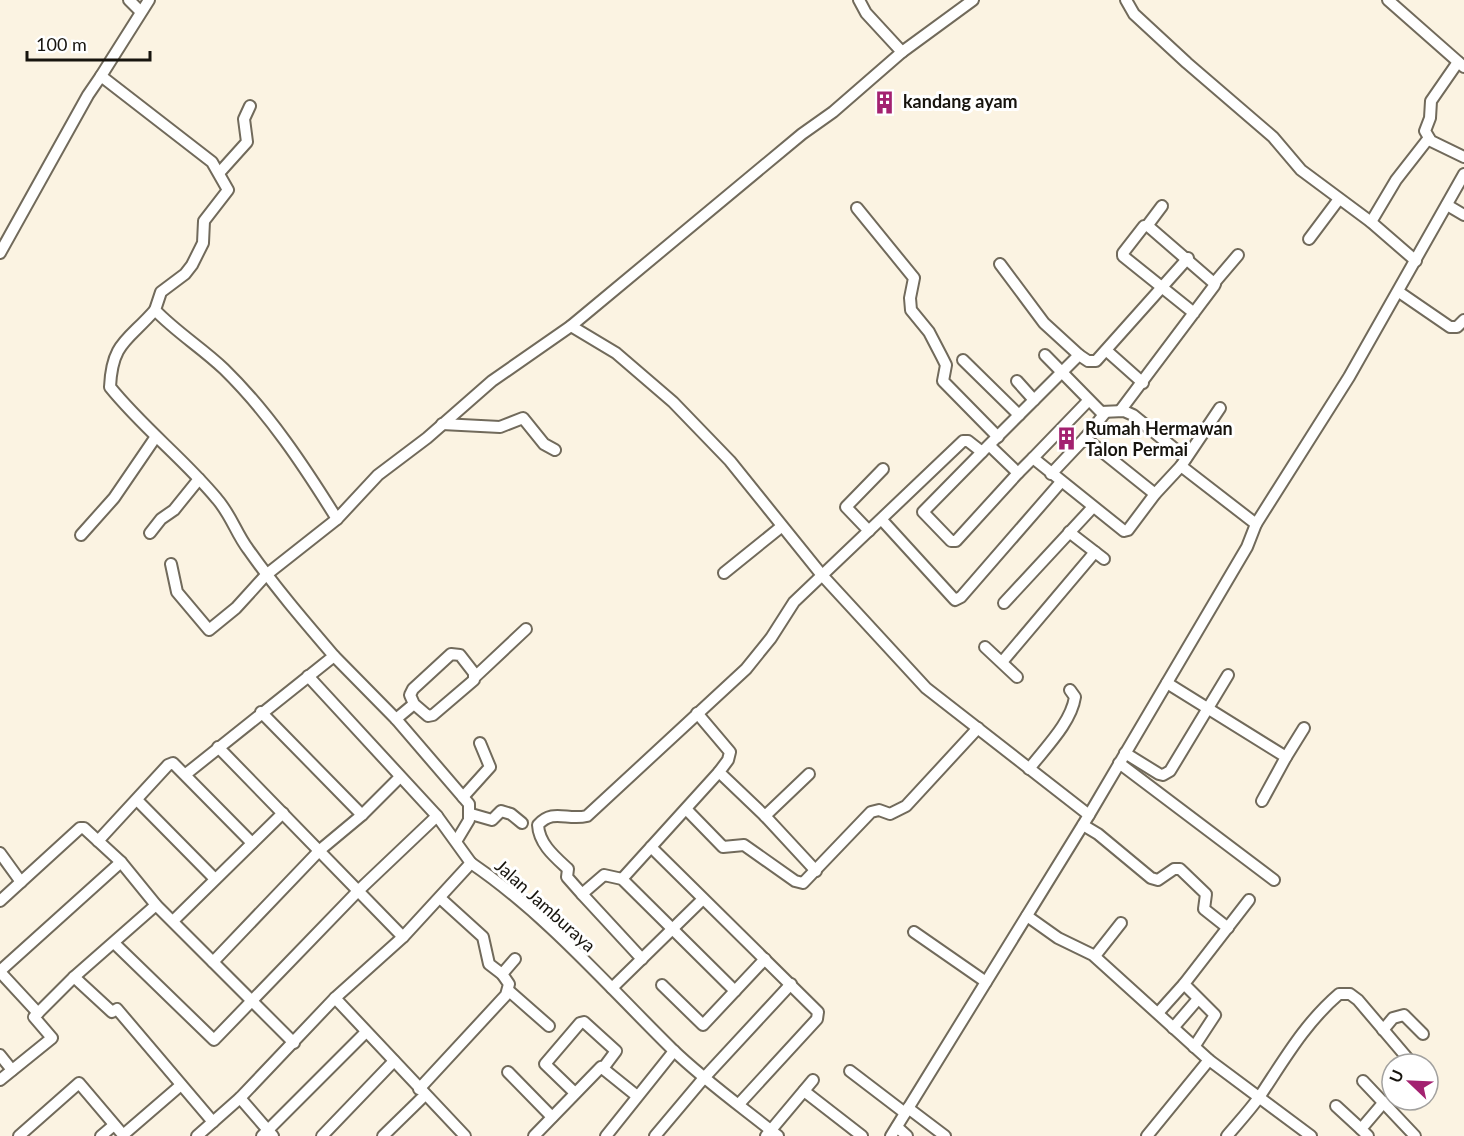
<svg xmlns="http://www.w3.org/2000/svg" width="1464" height="1136" font-family="Lato,sans-serif">
  <style>
    .lines { fill: none; stroke-linecap: round; stroke-linejoin: round }
    .minor-casing { stroke: #716a5b; stroke-width: 14 }
    .minor { stroke: #fff; stroke-width: 10 }
    .labels { text-anchor: middle; stroke-width: 6; stroke-linejoin: round; paint-order: stroke }
    .poi-label { font-size: 18px; font-weight: bold; fill: #17140e; stroke: #fff; text-anchor: start }
    .street-label { font-size: 18px; fill: #17140e; stroke: #fff }
  </style>
  <rect width="100%" height="100%" fill="#fbf3e2"/>
  <g class="lines">
    <defs>
      <g id="minor">
        <polyline points="129,0 140,11"/>
        <path d="M 149,0 L 101,76 L 212,162 L 228,190 L 204,221 L 203,243 L 192,265 L 185,274 L 161,292 L 155,310 C 176,332 202,348 224,369 C 269,413 304,466 337,519"/>
        <polyline points="859,0 866,13 902,52"/>
        <polyline points="973,0 902,52 833,112 802,134 571,326 616,353 673,402 730,461 821,574 926,688 1089,815"/>
        <polyline points="1126,0 1134,14 1187,63 1273,137 1301,170 1371,222 1416,261"/>
        <polyline points="1388,0 1464,67"/>
        <polyline points="1458,62 1431,101 1430,118 1425,131 1431,141 1464,157"/>
        <polyline points="220,172 247,142 244,119 250,106"/>
        <polyline points="1447,205 1464,215"/>
        <polyline points="857,208 914,278 910,298 911,310 929,332 942,357 946,365 943,381 998,437"/>
        <polyline points="1371,222 1396,180 1428,139"/>
        <polyline points="1147,226 1162,206"/>
        <polyline points="1309,239 1339,199"/>
        <polyline points="0,253 88,95 101,76"/>
        <polyline points="1000,264 1044,323 1079,355"/>
        <polyline points="1215,282 1238,255"/>
        <polyline points="1399,292 1450,327 1457,327 1464,320"/>
        <path d="M 155,310 C 128,341 112,342 110,387 C 143,428 184,459 217,499 C 231,515 236,533 248,549 C 274,586 304,621 334,656 L 186,774"/>
        <polyline points="1107,351 1143,383"/>
        <polyline points="1045,355 1101,412 1124,411 1133,415 1186,458"/>
        <polyline points="963,360 1019,415"/>
        <polyline points="1017,381 1034,400"/>
        <polyline points="1120,411 1214,286 1215,284 1148,226 1144,226 1123,253 1123,256 1194,313"/>
        <polyline points="442,424 500,427 523,418 544,444 555,450"/>
        <polyline points="1085,438 1105,413"/>
        <polyline points="990,446 1018,473 1033,458 1124,531 1128,530 1155,494 1181,466"/>
        <polyline points="982,452 923,512 951,541 956,541 1018,473"/>
        <polyline points="1033,458 1088,401"/>
        <polyline points="1051,474 1085,438 1155,494"/>
        <polyline points="882,520 955,600 961,597 1061,482"/>
        <polyline points="1256,524 1349,377 1464,174"/>
        <polyline points="869,531 846,507 883,469"/>
        <polyline points="1069,532 1104,559"/>
        <polyline points="150,533 161,519 174,510 199,479"/>
        <polyline points="81,535 114,498 155,438"/>
        <polyline points="171,564 177,592 209,630 236,608 266,575 337,519 378,475 427,438 492,381 571,326"/>
        <polyline points="724,573 781,527"/>
        <polyline points="1004,603 1093,507"/>
        <polyline points="985,647 1017,677"/>
        <polyline points="334,656 396,719 469,804 469,820 457,840"/>
        <polyline points="1002,662 1095,552"/>
        <polyline points="476,676 526,629"/>
        <polyline points="1167,683 1286,757 1262,801"/>
        <polyline points="261,712 362,815"/>
        <polyline points="697,713 730,752 728,760 719,772 765,816 809,774"/>
        <polyline points="396,719 414,704 410,695 413,689 451,654 460,655 474,673 474,680 433,715 428,716 414,704"/>
        <polyline points="218,747 403,937"/>
        <polyline points="1125,753 1159,774 1163,775 1170,771 1228,675"/>
        <polyline points="1286,757 1304,728"/>
        <polyline points="1119,763 1274,880"/>
        <path d="M 1029,769 C 1045,748 1071,723 1075,697 L 1070,690"/>
        <polyline points="463,797 490,767 480,743"/>
        <polyline points="137,800 215,879"/>
        <polyline points="687,810 723,847 744,845 795,881 803,883 871,812 879,810 890,814 906,806 978,728"/>
        <polyline points="471,814 492,820 501,811 511,814 522,823"/>
        <polyline points="437,816 471,863"/>
        <polyline points="765,816 816,871"/>
        <polyline points="1083,825 1098,834 1151,878 1158,880 1174,869 1180,869 1206,894 1204,909 1228,928"/>
        <polyline points="98,841 168,765 173,763 252,843"/>
        <polyline points="651,847 818,1012 817,1019 739,1104"/>
        <polyline points="0,853 21,882"/>
        <polyline points="622,879 719,772"/>
        <polyline points="582,894 642,959"/>
        <polyline points="0,901 80,828 84,828 121,862 156,905 294,1043"/>
        <polyline points="1027,916 1058,938 1093,955 1209,1060 1311,1136"/>
        <polyline points="173,921 283,813"/>
        <polyline points="914,932 986,982"/>
        <polyline points="114,943 214,1040 358,891 437,816 308,676"/>
        <polyline points="1095,956 1121,923"/>
        <polyline points="213,962 320,850 362,815 400,777"/>
        <polyline points="0,971 121,862"/>
        <polyline points="0,972 38,1013"/>
        <polyline points="502,974 515,959"/>
        <polyline points="74,977 112,1012 117,1009 213,1122"/>
        <polyline points="662,985 703,1025 765,959"/>
        <polyline points="612,988 702,900"/>
        <polyline points="508,990 549,1026"/>
        <path d="M 735,991 L 622,879 L 604,875 L 582,894 L 567,877 L 568,869 C 555,857 539,844 538,825 C 553,808 567,821 587,816 L 746,669 L 771,638 L 794,602 L 963,441 L 968,441 L 982,452 L 1079,355 L 1088,361 L 1096,361 L 1188,258"/>
        <polyline points="335,998 465,1136"/>
        <polyline points="1158,1013 1184,984"/>
        <polyline points="1173,1028 1198,999"/>
        <polyline points="1383,1030 1393,1018 1404,1015 1423,1034"/>
        <polyline points="1194,1047 1215,1015 1184,984 1249,900"/>
        <polyline points="0,1055 12,1070"/>
        <polyline points="850,1071 905,1113"/>
        <polyline points="508,1072 552,1117"/>
        <polyline points="0,1080 52,1038 34,1017 74,977 156,905"/>
        <polyline points="1363,1081 1415,1136"/>
        <polyline points="419,1089 506,995 509,984 502,974 489,964 483,937 440,898"/>
        <polyline points="804,1091 862,1136"/>
        <polyline points="575,1093 545,1064 580,1023 584,1022 616,1051 604,1067"/>
        <polyline points="240,1098 273,1136"/>
        <polyline points="1336,1106 1361,1129"/>
        <polyline points="908,1108 945,1136"/>
        <polyline points="897,1127 907,1136"/>
        <polyline points="123,1135 181,1085"/>
        <polyline points="19,1136 79,1083 124,1136"/>
        <polyline points="101,1136 114,1125"/>
        <path d="M 197,1136 L 240,1098 L 335,998 L 403,937 L 471,863 C 546,914 608,986 672,1049 C 705,1081 742,1107 778,1136"/>
        <polyline points="262,1136 366,1032"/>
        <polyline points="322,1136 394,1061"/>
        <polyline points="383,1136 425,1095"/>
        <polyline points="534,1136 601,1067 637,1096"/>
        <polyline points="606,1136 674,1051"/>
        <polyline points="655,1136 703,1079 791,984"/>
        <polyline points="766,1136 813,1080"/>
        <polyline points="891,1136 1089,815 1247,547 1256,524 1181,466 1220,408"/>
        <polyline points="1147,1136 1209,1060"/>
        <path d="M 1227,1136 C 1238,1123 1250,1110 1260,1096 C 1284,1060 1305,1023 1339,994 L 1350,994 L 1358,1000 L 1409,1060"/>
        <polyline points="1368,1136 1361,1129 1384,1102"/>
      </g>
    </defs>
    <use href="#minor" class="minor-casing"/>
    <use href="#minor" class="minor"/>
  </g>
  <defs>
    <symbol id="building-bare" viewBox="-9 -9 18 18"><path d="M-4-6H4V6H1V3H-1V6H-4ZM-2.5-4.3h1.7v1.8h-1.7ZM.8-4.3h1.7v1.8H.8ZM-2.5-1h1.7V.8h-1.7ZM.8-1h1.7V.8H.8Z" fill="#a32170" stroke="#fff" stroke-width="2.5" paint-order="stroke"/></symbol>
  </defs>
  <g fill-rule="evenodd">
    <use href="#building-bare" x="868" y="86" width="33" height="33"/>
    <use href="#building-bare" x="1050" y="422" width="33" height="33"/>
  </g>
  <g class="labels">
    <g class="poi-label">
      <text x="903" y="108">kandang ayam</text>
      <text x="1085" y="435">Rumah Hermawan<tspan x="1085" dy="21">Talon Permai</tspan></text>
    </g>
    <g class="street-label">
      <text transform="translate(545 906) rotate(42)" y="6">Jalan Jamburaya</text>
    </g>
  </g>
  <g transform="translate(1410 1082) rotate(293)"><circle r="28" fill="#ffffff" stroke="#a2a19f" stroke-width="1.5"/>
  <path d="M0-4.5L10 22L0 15L-10 22Z" fill="#a32170"/>
  <text y="-9" font-size="16" font-weight="bold" text-anchor="middle" fill="#17140e">U</text>
  </g>
  <path d="M27 51v9h123v-9" fill="none" stroke="#17140e" stroke-width="3"/>
  <text x="36" y="51" font-size="18" fill="#17140e" stroke="#ffffff" stroke-width="4.5" paint-order="stroke">100 m</text>
</svg>
